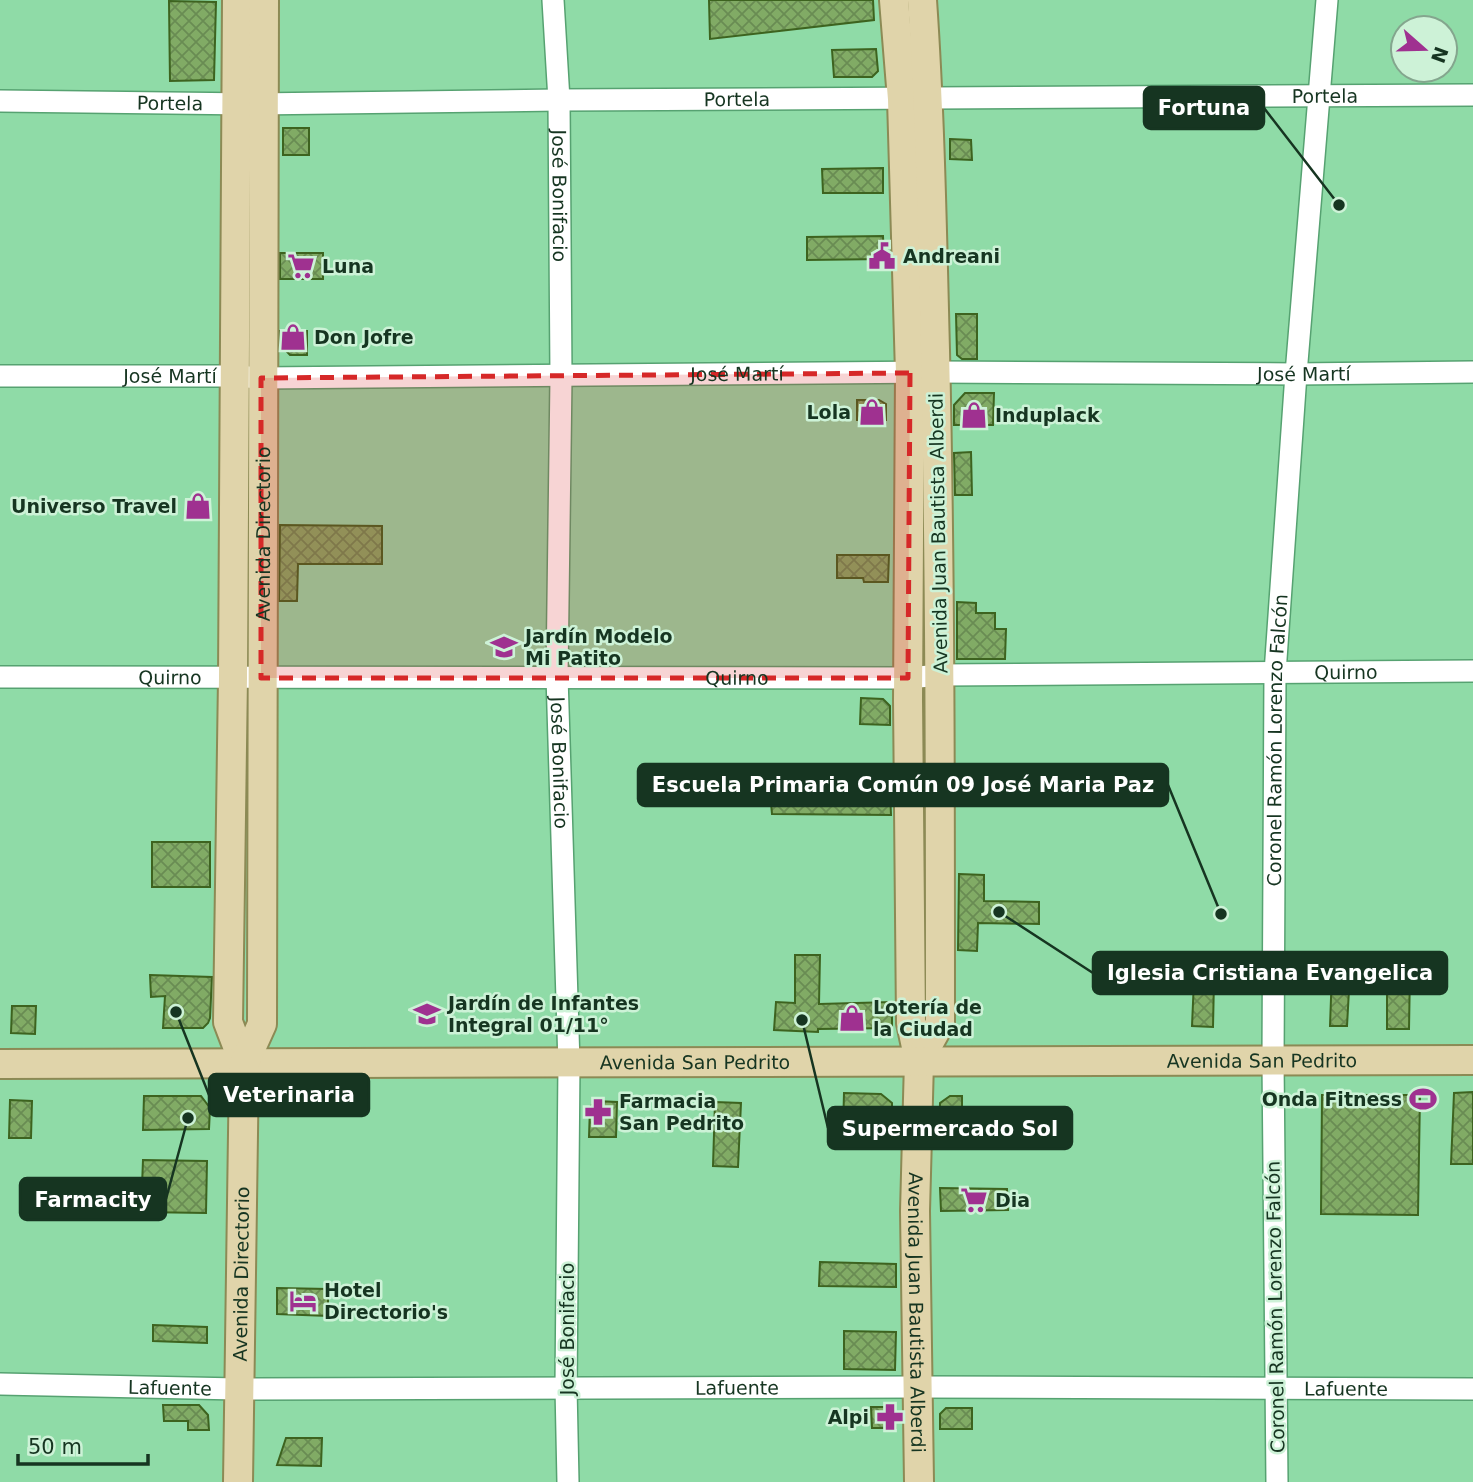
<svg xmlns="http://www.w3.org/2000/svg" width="1473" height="1482" font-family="'DejaVu Sans',sans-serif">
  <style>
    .building { fill: url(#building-cross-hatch); stroke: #3d631f; stroke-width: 2 }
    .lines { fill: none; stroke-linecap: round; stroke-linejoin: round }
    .minor-casing { stroke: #56a271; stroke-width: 24 }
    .major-casing { stroke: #8c8a55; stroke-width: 32 }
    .minor { stroke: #fff; stroke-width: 21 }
    .major { stroke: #e0d4aa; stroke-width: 28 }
    .marked { fill: #d62828; fill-opacity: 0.2; stroke: #d62828; stroke-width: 5; stroke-dasharray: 14 9; stroke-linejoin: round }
    .labels { text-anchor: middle; stroke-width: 5; stroke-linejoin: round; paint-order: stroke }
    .street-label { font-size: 19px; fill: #163521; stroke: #cdf2d7 }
    .poi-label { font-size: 19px; font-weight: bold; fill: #163521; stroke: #cdf2d7; text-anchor: start }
    .leader { fill: none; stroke: #163521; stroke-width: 2.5 }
    .callout-dot { fill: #163521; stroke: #cdf2d7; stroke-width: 2.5 }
    .callout { fill: #163521; stroke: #163521; stroke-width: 2.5 }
    .callout-label { font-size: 21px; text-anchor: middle; font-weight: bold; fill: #fff }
  </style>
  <defs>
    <pattern id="building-cross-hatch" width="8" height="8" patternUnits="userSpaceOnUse" patternTransform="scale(1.75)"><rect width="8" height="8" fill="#81ab65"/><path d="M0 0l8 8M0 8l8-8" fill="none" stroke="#698c53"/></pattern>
  </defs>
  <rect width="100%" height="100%" fill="#8fdba7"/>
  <g class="building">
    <polygon points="709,0 873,0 874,20 710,39"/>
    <polygon points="169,1 216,2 214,80 170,81"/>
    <polygon points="876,49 878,71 872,77 834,77 832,50"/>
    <rect x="283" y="128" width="26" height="27"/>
    <polygon points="950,139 971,140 972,160 950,159"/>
    <polygon points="883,168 883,193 823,193 822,169"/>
    <polygon points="883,236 884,259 807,260 807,237"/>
    <rect x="280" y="253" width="43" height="26"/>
    <polygon points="956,314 977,314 977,359 962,359 957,355"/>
    <polygon points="280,331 307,331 307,355 290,355 280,344"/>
    <polygon points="965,393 994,393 993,425 954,425 954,405"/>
    <polygon points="857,400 879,400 886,404 886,420 857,420"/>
    <polygon points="971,452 972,495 955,495 954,453"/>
    <polygon points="280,525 382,526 382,564 298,564 297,601 279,601"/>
    <polygon points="837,555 889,555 888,582 864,582 863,578 837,578"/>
    <polygon points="957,602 976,603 976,613 995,613 995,629 1006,629 1005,659 957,659"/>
    <polygon points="861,698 883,699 890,706 890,725 860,724"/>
    <polygon points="770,791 890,791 891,815 772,814"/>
    <rect x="152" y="842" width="58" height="45"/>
    <polygon points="959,874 984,875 984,901 1039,902 1039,924 978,923 977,951 958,950"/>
    <polygon points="795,955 820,955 819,1004 892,1002 892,1028 818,1029 818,1032 774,1030 776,1002 795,1003"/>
    <polygon points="1332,971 1350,972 1347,1026 1330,1026"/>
    <polygon points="1387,972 1410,972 1409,1029 1387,1029"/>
    <polygon points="150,975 212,977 210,1018 208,1023 203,1028 163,1028 165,996 151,997"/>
    <polygon points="1194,980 1214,980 1213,1027 1192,1026"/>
    <polygon points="12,1006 36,1006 35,1034 11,1033"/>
    <polygon points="1473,1092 1473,1164 1451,1164 1454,1093"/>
    <polygon points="844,1093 881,1094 892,1103 892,1130 843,1131"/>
    <polygon points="1322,1095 1420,1095 1418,1215 1321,1214"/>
    <polygon points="144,1096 201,1096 210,1108 209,1129 143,1130"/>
    <polygon points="950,1096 962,1096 962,1145 939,1145 940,1103"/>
    <polygon points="10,1100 32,1101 31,1138 9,1138"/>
    <polygon points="596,1101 617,1102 616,1137 589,1137 590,1107"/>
    <polygon points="715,1102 741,1103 738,1167 713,1166"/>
    <polygon points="143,1160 207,1161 206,1213 141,1212"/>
    <polygon points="940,1188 1007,1189 1008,1210 941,1211"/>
    <polygon points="820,1262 896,1264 896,1287 819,1286"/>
    <polygon points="277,1288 328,1289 328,1316 277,1314"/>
    <polygon points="153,1325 207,1327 207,1343 153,1341"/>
    <polygon points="844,1331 896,1332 895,1370 844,1369"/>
    <polygon points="163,1405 199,1405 208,1415 209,1430 188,1430 188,1421 164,1421"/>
    <polygon points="871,1407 890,1407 896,1413 896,1428 872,1428"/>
    <polygon points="946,1408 972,1408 972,1429 940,1429 940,1414"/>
    <polygon points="286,1438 322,1438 321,1466 277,1465"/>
  </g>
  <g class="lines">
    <defs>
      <g id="minor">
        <path id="s1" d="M 553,0 L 559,100 L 561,377 L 557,676 L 569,1064 L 566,1387 L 568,1482"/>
        <path id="s2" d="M 0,101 L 252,104 L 559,100 L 1473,95"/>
        <path id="s3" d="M 0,376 L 235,376 L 261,378 L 935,372 L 1296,374 L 1473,372"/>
        <path id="s4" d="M 0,677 L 908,678 L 940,675 L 1473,671"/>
        <path id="s5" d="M 0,1384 L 238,1389 L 918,1387 L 1473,1389"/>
        <path id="s6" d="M 1277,1482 L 1273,1061 L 1275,673 L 1296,374 L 1327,0"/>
      </g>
      <g id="major">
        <polyline points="237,0 233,678 228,1022 244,1064"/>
        <path id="s7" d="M 894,0 L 902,99 L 910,373 L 908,700 L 911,1023 L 919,1061 L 915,1211 L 919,1482"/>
        <path d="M 919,1061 L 940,1023 C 940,798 940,574 935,350 C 932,233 930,116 922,0"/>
        <path id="s8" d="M 0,1064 L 1473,1060"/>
        <path id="s9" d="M 238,1482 L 244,1064 L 262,1024 L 264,0"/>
      </g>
    </defs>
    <use href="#minor" class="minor-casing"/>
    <use href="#major" class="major-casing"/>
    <use href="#minor" class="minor"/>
    <use href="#major" class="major"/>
  </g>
  <path class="marked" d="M 910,373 L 908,678 L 261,678 L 261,378 Z"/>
  <defs>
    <symbol id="civic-bare" viewBox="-9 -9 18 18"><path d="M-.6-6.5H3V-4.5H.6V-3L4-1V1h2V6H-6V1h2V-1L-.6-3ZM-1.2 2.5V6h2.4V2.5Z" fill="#9f3190" stroke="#cdf2d7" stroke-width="2.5" paint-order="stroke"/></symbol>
    <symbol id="supermarket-bare" viewBox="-9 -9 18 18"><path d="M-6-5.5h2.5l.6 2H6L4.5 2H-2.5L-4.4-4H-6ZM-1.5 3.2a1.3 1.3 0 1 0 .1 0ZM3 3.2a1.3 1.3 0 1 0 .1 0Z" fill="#9f3190" stroke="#cdf2d7" stroke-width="2.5" paint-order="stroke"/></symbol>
    <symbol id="shop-bare" viewBox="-9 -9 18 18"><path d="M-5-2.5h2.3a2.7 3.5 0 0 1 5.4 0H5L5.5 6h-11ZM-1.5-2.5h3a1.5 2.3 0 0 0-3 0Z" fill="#9f3190" stroke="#cdf2d7" stroke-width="2.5" paint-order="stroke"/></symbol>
    <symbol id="school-bare" viewBox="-9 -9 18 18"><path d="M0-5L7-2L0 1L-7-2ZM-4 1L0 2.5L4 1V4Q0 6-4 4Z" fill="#9f3190" stroke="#cdf2d7" stroke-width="2.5" paint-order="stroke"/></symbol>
    <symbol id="stadium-bare" viewBox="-9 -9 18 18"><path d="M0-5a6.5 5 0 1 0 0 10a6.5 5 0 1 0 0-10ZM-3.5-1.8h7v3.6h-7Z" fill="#9f3190" stroke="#cdf2d7" stroke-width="2.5" paint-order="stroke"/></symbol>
    <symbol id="pharmacy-bare" viewBox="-9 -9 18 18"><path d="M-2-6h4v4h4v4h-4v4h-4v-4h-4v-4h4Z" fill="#9f3190" stroke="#cdf2d7" stroke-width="2.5" paint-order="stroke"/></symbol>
    <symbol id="hotel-bare" viewBox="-9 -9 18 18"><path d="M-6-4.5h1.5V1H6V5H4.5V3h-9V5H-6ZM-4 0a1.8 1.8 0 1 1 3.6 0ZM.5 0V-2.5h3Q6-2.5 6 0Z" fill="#9f3190" stroke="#cdf2d7" stroke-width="2.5" paint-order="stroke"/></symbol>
  </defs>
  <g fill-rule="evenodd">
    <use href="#civic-bare" x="863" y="237" width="38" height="38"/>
    <use href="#supermarket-bare" x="282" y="247" width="38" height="38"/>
    <use href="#shop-bare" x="274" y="318" width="38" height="38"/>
    <use href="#shop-bare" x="853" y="393" width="38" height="38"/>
    <use href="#shop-bare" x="955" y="396" width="38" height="38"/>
    <use href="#shop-bare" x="179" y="487" width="38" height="38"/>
    <use href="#school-bare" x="485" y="628" width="38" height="38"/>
    <use href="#school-bare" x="408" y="995" width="38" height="38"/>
    <use href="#shop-bare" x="833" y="999" width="38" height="38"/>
    <use href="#stadium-bare" x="1404" y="1080" width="38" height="38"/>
    <use href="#pharmacy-bare" x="579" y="1093" width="38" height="38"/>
    <use href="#supermarket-bare" x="955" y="1181" width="38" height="38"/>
    <use href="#hotel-bare" x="284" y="1282" width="38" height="38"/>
    <use href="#pharmacy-bare" x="871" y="1398" width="38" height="38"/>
  </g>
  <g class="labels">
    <g class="street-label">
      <text dy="7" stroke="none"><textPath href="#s2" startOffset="1325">Portela</textPath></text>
      <text dy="7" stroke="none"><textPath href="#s2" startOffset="737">Portela</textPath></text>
      <text dy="7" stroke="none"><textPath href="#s2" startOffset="170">Portela</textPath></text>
      <text dy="7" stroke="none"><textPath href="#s1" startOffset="196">José Bonifacio</textPath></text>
      <text dy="7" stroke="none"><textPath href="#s3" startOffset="1304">José Martí</textPath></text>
      <text dy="7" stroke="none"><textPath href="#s3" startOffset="737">José Martí</textPath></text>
      <text dy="7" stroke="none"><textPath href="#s3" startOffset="170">José Martí</textPath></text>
      <text transform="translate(938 533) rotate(-91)" y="7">Avenida Juan Bautista Alberdi</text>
      <text dy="7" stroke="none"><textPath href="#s9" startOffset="952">Avenida Directorio</textPath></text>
      <text dy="7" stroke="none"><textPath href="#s4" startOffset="1346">Quirno</textPath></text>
      <text dy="7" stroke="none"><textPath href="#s4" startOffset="737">Quirno</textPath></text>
      <text dy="7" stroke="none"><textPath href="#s4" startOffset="170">Quirno</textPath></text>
      <text dy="7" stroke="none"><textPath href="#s6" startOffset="742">Coronel Ramón Lorenzo Falcón</textPath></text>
      <text dy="7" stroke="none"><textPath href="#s1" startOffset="763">José Bonifacio</textPath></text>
      <text dy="7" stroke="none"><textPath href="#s8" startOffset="1262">Avenida San Pedrito</textPath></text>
      <text dy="7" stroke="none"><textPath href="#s8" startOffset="695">Avenida San Pedrito</textPath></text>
      <text dy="7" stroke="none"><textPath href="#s9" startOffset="208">Avenida Directorio</textPath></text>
      <text transform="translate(1275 1307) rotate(-91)" y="7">Coronel Ramón Lorenzo Falcón</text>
      <text dy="7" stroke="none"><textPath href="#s7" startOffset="1314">Avenida Juan Bautista Alberdi</textPath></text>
      <text transform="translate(567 1329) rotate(-90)" y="7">José Bonifacio</text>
      <text dy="7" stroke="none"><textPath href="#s5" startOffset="737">Lafuente</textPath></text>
      <text dy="7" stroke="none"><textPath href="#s5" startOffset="170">Lafuente</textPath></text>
      <text dy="7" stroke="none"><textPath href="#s5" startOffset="1346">Lafuente</textPath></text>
    </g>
    <g class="poi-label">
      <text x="903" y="263">Andreani</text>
      <text x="322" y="273">Luna</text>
      <text x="314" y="344">Don Jofre</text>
      <text x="851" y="419" text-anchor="end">Lola</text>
      <text x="995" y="422">Induplack</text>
      <text x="177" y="513" text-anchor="end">Universo Travel</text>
      <text x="525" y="643">Jardín Modelo<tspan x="525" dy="22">Mi Patito</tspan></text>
      <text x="448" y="1010">Jardín de Infantes<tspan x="448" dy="22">Integral 01/11°</tspan></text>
      <text x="873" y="1014">Lotería de<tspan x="873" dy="22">la Ciudad</tspan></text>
      <text x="1402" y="1106" text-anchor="end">Onda Fitness</text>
      <text x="619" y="1108">Farmacia<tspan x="619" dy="22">San Pedrito</tspan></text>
      <text x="995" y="1207">Dia</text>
      <text x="324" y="1297">Hotel<tspan x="324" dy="22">Directorio's</tspan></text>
      <text x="869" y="1424" text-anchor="end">Alpi</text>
    </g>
  </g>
  <path class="leader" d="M1339 205L1264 108M1221 914L1168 785M999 912L1093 973M176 1012L209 1095M802 1020L828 1128M188 1118L166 1199"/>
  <g class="callout-dot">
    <circle cx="1339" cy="205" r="7"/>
    <circle cx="1221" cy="914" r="7"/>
    <circle cx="999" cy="912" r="7"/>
    <circle cx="176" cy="1012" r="7"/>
    <circle cx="802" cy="1020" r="7"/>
    <circle cx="188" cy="1118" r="7"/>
  </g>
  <g class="callout">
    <rect x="1144" y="87" width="120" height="42" rx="7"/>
    <rect x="638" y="764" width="530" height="42" rx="7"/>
    <rect x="1093" y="952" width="354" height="42" rx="7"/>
    <rect x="209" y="1074" width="160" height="42" rx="7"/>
    <rect x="828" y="1107" width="244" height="42" rx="7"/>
    <rect x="20" y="1178" width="146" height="42" rx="7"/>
  </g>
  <g class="callout-label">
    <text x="1204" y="115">Fortuna</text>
    <text x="903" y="792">Escuela Primaria Común 09 José Maria Paz</text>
    <text x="1270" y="980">Iglesia Cristiana Evangelica</text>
    <text x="289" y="1102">Veterinaria</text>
    <text x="950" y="1136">Supermercado Sol</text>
    <text x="93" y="1207">Farmacity</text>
  </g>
  <g transform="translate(1424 49) rotate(110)"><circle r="33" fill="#cdf2d7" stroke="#84a68e" stroke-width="2"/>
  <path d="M0-5L12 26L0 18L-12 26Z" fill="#9f3190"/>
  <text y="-10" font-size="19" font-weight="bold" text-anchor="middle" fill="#163521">N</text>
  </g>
  <path d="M18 1454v10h130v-10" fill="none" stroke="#163521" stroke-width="3.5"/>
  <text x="28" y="1454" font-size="21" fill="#163521" stroke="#cdf2d7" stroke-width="5" paint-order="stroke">50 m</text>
</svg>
